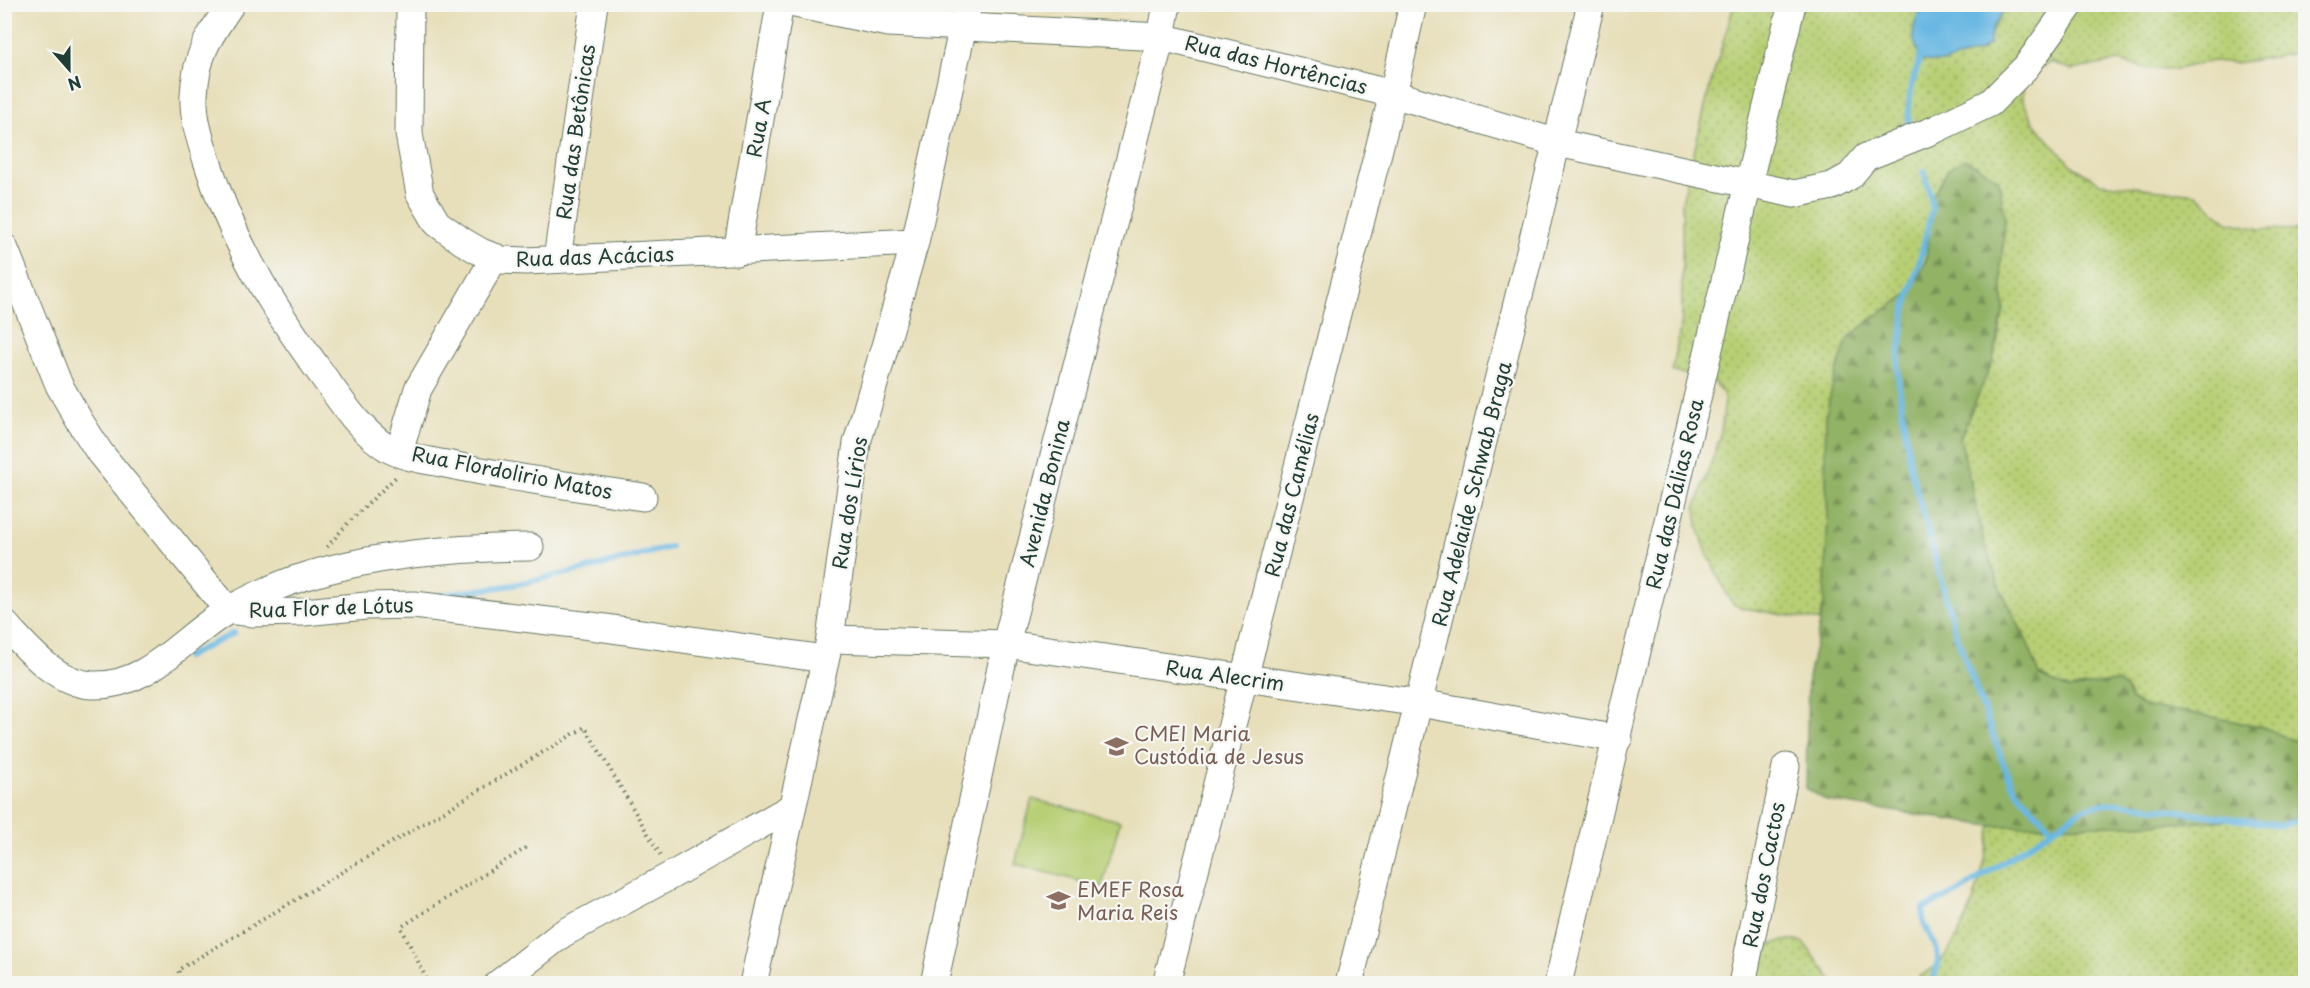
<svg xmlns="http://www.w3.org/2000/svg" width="2310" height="988" font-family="'Playpen Sans',sans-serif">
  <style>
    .grass { fill: url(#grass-dots); stroke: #6c8654; stroke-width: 1.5 }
    .forest { fill: url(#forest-firs); stroke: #58784d; stroke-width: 1.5 }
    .garden { fill: #b8cf74; stroke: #6c8654; stroke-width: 1.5 }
    .water { fill: #69b8e3; stroke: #447a8c; stroke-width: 1.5 }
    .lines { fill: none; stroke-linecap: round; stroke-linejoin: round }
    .stream { stroke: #69b8e3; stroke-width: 6 }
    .minor-casing { stroke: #657663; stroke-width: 29 }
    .path { stroke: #657663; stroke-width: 4; stroke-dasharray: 1.5 4.5; stroke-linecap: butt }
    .minor { stroke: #fff; stroke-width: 27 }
    .labels { text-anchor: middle; stroke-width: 4.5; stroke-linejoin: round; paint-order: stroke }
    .street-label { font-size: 20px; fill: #1f3d34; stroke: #f6f6f2 }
    .education-label { font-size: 20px; fill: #785e54; stroke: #f6f6f2; text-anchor: start }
  </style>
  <defs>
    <pattern id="grass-dots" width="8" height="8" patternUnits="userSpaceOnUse" patternTransform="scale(1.5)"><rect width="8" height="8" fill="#b8cf74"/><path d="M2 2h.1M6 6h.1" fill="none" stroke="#95a960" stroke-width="1.8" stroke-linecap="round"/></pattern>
    <pattern id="forest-firs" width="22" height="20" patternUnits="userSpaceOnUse" patternTransform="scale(1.5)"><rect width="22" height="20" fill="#92b266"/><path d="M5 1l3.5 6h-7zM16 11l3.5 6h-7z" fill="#779255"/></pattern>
  </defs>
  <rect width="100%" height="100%" fill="#f6f6f2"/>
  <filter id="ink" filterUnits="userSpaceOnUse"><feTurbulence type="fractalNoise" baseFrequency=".0167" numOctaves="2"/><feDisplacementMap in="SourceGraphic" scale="12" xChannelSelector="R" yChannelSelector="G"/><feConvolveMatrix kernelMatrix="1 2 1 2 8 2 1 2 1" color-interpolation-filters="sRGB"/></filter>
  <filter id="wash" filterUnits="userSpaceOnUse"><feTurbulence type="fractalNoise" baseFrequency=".008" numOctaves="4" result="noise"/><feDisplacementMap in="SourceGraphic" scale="24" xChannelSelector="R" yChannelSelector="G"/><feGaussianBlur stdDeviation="1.35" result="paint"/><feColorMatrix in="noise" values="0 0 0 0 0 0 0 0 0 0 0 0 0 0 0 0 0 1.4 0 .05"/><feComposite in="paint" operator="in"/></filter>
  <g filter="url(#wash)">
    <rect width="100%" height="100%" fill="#e7dfba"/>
    <g class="grass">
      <polygon points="1734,5 1922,5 1918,14 1922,61 1944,62 1988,44 1992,29 2007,5 2305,5 2305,51 2303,52 2236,63 2213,61 2172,70 2149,69 2118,61 2072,70 2051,62 2029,74 2023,88 2023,101 2034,123 2071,165 2100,183 2196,194 2228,222 2260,229 2305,230 2305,738 2292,740 2263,727 2186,712 2144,707 2131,699 2124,686 2117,681 2069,689 2040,676 2028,644 1998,583 1984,542 1960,438 1993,360 2004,310 2001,266 2005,220 1999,181 1983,169 1933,195 1926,260 1911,292 1866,323 1825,459 1828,517 1824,604 1820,621 1743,608 1733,604 1727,595 1707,553 1698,527 1696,506 1720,437 1725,400 1722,392 1709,377 1672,372 1682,319 1682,202 1710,86"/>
      <path d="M 2305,814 L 2305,983 L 1912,984 C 1919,975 1930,972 1938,964 C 1969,930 1985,870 1991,826 L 2133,825 L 2252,819 L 2274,826 Z"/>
      <polygon points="1789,940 1803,942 1835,983 1753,984 1770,944"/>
    </g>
    <polygon class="forest" points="1964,159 1983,169 1999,180 2005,220 2001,266 2004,309 1993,360 1960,438 1984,542 1998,583 2028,644 2040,676 2069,689 2117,681 2124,686 2131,699 2144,707 2186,712 2263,727 2292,740 2305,738 2305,814 2274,826 2252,819 2133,825 1991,826 1827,801 1806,788 1808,678 1824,604 1828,517 1825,459 1826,414 1833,383 1848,338 1866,323 1911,292 1926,260 1933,195 1948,170"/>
    <polygon class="garden" points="1032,799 1120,821 1102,887 1015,864"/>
    <path class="water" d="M 1922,4 L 2007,4 L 2007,5 L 1992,29 L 1989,44 L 1978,52 L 1944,62 L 1922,61 C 1910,37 1911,29 1922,4 Z"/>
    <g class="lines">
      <g class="stream">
        <path d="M 1910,132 C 1905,104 1913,79 1922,52"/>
        <polyline points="1924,171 1931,198 1932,209 1922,253 1905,311 1898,365 1899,387 1911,470 1956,634 2002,760 2013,786 2020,795 2052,829"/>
        <polyline points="436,596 513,585 591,568 670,547"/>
        <polyline points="186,657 234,633"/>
        <path d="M 1932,984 C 1934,976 1938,967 1938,959 C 1939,940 1917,926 1924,908 L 1960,891 L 2083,809 L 2095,805 L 2121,803 L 2280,825 L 2306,820"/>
      </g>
    </g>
  </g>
  <g filter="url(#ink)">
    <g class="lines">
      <defs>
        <g id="minor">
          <path d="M 231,4 C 209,36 196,54 194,95 C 193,118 200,139 207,161 C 232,241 271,305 320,372 C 340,399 359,431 389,449 C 406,458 428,460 446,464 C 511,478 578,487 643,497"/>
          <polyline points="410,4 409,134 420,194 437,223 462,241 481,252 502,260 526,261 915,242"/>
          <polyline points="795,4 888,23 1161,37 1393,94 1558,143 1794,194 1832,186 1850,176 1866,157 1936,129 1990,103 2026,67 2071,4"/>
          <polyline points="4,247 59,385 79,420 100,453 228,610 253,613 304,612 366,606 414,605 591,626 825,659"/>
          <polyline points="737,252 780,4"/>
          <polyline points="557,259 594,4"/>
          <polyline points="399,452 418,389 495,257"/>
          <path d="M 4,623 C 27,648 55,683 92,685 C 149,688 184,635 229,610 C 248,599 280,584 300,578 C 374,554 453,548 530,547"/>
          <polyline points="830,639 1006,644 1420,703 1618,739"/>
          <polyline points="498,984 562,934 672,875 792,807"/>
          <polyline points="753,984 830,639 857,443 915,242 968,4"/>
          <polyline points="934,984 1006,644 1161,37 1167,4"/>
          <polyline points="1166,984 1393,94 1413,4"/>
          <polyline points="1349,984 1591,4"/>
          <path d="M 1558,984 C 1638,658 1711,330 1792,4"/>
          <polyline points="1742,984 1786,767"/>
        </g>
      </defs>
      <use href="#minor" class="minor-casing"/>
      <g class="path">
        <polyline points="327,547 348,523 398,475"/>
        <polyline points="183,984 178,970 585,727 661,856"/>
        <polyline points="429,984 401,927 529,846"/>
      </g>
      <use href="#minor" class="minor"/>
    </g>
  </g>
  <defs>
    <symbol id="school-bare" viewBox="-9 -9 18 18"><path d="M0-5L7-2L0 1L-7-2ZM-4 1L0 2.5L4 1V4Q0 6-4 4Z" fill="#8d6e63" stroke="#f6f6f2" stroke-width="2.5" paint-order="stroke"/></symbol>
  </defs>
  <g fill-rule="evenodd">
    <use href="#school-bare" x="1100" y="730" width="33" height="33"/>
    <use href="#school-bare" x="1042" y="884" width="33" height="33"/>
  </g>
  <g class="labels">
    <g class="street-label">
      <text transform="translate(1276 65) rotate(14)" y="7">Rua das Hortências</text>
      <text transform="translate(759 128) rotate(-80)" y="7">Rua A</text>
      <text transform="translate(576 132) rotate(-82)" y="7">Rua das Betônicas</text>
      <text transform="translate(595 257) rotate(-2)" y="7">Rua das Acácias</text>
      <text transform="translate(512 473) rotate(11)" y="7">Rua Flordolirio Matos</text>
      <text transform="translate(1045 493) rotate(-76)" y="7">Avenida Bonina</text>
      <text transform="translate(1472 494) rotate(-76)" y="7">Rua Adelaide Schwab Braga</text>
      <text transform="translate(1675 494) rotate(-77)" y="7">Rua das Dálias Rosa</text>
      <text transform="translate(1292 495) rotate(-76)" y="7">Rua das Camélias</text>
      <text transform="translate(850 503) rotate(-81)" y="7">Rua dos Lírios</text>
      <text transform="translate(331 608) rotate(-2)" y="7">Rua Flor de Lótus</text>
      <text transform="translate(1225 676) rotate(8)" y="7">Rua Alecrim</text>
      <text transform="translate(1764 875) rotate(-79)" y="7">Rua dos Cactos</text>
    </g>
    <g class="education-label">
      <text x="1134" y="741">CMEI Maria<tspan x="1134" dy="23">Custódia de Jesus</tspan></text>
      <text x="1077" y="897">EMEF Rosa<tspan x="1077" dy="23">Maria Reis</tspan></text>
    </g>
  </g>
  <rect width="2310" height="988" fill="none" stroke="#f6f6f2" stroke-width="24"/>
  <g transform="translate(69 69) rotate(159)" stroke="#f6f6f2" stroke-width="4.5" paint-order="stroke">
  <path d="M0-4.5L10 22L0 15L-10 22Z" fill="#1f3d34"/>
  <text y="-9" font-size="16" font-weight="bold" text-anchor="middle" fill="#1f3d34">N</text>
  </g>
</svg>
